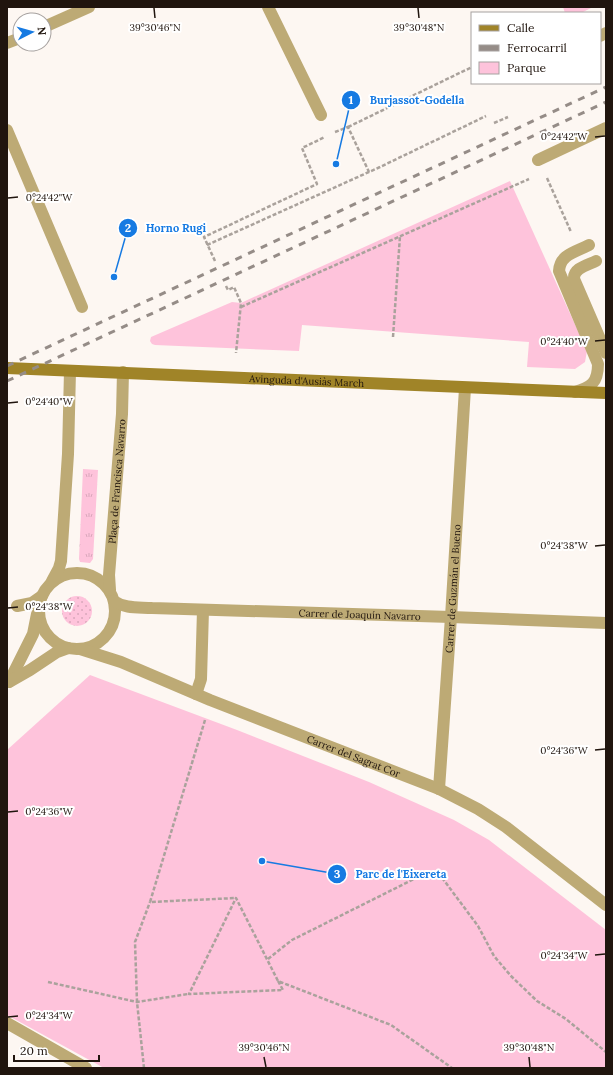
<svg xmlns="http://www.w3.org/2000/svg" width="613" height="1075" font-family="Lora,serif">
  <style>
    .grass { fill: url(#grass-tufts) }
    .park { fill: #fec3db }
    .garden { fill: url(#garden-dots) }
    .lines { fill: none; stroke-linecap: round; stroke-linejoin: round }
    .path { stroke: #aaa29c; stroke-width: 2.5; stroke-dasharray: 4 2; stroke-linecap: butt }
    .lane { stroke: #bdaa75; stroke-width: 12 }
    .street { stroke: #bdaa75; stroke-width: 12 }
    .secondary { stroke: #a08428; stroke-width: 12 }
    .rail { stroke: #958c87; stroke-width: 3; stroke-dasharray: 7 7; stroke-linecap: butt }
    .ticks { fill: none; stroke: #20150e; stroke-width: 1.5 }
    .labels { text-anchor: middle; stroke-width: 4; stroke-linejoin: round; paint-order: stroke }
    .street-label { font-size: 10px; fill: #20150e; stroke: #fff }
    .ticks-label { font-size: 10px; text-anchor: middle; fill: #20150e; stroke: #fff; stroke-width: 4; stroke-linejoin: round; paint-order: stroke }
    .leader { fill: none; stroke: #167ae2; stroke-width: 1.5 }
    .callout-dot { fill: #167ae2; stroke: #fff; stroke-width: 1.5 }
    .mark-label { font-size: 12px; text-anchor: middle; font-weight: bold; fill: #fff }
    .callout-label { font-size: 11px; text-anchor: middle; font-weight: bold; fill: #167ae2; stroke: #fff; stroke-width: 4; stroke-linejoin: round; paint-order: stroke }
  </style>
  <defs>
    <pattern id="grass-tufts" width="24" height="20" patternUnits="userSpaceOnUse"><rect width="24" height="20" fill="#fec3db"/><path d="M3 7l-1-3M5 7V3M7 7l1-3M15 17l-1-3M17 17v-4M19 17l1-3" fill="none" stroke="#d9a7bb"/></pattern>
    <pattern id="garden-dots" width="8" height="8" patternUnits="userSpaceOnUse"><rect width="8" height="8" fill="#fec3db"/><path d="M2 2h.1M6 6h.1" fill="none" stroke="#d9a7bb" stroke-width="1.8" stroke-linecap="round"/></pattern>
  </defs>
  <rect width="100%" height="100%" fill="#fdf7f2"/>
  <polygon class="grass" points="83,469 98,470 93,559 90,563 80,562 79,559"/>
  <g class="park">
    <polygon points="563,7 593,7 581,13 565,13"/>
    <polygon points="510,181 587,351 585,362 575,369 527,367 529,342 302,325 299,351 155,345 152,344 150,341 151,337 232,302 241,303 243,302"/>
    <polygon points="90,675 237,730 369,782 454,820 489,840 606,930 606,1068 104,1068 7,1015 7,750"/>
  </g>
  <circle class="garden" cx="77" cy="611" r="15"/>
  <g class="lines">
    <g class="path">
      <polyline points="494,123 508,117"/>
      <polyline points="348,127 472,67"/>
      <polyline points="335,132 348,127 369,172"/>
      <polyline points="547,178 571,232"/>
      <polyline points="207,245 380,167 486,116"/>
      <polyline points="215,261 204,237 317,184 302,148 325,137"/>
      <polyline points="226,286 228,290 234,287 241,303 236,353"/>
      <polyline points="241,307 529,179"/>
      <polyline points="393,337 400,236"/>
      <polyline points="205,720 150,902 236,898"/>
      <polyline points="268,959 292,940 426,873 440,875 478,926 494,956 511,976 537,1001 566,1019 606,1052"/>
      <polyline points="278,981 283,990 189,994 236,898 278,981 391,1025 452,1068"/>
      <polyline points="48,982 137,1002 188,994"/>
      <polyline points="144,1068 137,1002 135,942 150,902"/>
    </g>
    <g class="lane">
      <path d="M 596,261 C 588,265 573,268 574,279 L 606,353"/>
      <path d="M 575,392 C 591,387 598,383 598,364 L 559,271 C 560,254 576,252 589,245"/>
      <polyline points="17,606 32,603 42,596"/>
    </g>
    <g class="street">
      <polyline points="268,7 321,115"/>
      <polyline points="44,27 89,7"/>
      <polyline points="600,36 606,33"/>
      <polyline points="7,43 20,38"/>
      <polyline points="7,130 82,307"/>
      <polyline points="538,160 606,128"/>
      <circle cx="77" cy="611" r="38"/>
      <polyline points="52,581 59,568 61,561 68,454 70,371"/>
      <path id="s1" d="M 110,590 L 109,575 L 122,414 L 123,372"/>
      <path id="s2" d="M 114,601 C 125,609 139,607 152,608 L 451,617 L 606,623"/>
      <path id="s3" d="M 80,649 L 121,662 L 210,700 L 439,789 L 478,809 L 506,827 L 606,905"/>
      <polyline points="9,682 33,634 37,614"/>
      <polyline points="9,682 30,670 57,652 68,648"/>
      <polyline points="196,694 201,679 203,610"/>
      <path id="s4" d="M 439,789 L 451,617 L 465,388"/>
      <polyline points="7,1023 86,1068"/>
    </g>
    <path class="secondary" id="s5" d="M 7,368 L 606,393"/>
    <g class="rail">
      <polyline points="7,366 606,87"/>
      <polyline points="7,381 606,102"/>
    </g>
  </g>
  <path class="ticks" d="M 154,8 L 155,18M 418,8 L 419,18M 595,137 L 605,136M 8,198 L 18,197M 595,341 L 605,340M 8,403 L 18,402M 595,546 L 605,545M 8,608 L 18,607M 595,750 L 605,749M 8,812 L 18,811M 595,955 L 605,954M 8,1017 L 18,1016M 264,1057 L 266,1067M 529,1057 L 530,1067"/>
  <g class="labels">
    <g class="street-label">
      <text dy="4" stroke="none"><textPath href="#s5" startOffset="300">Avinguda d'Ausiàs March</textPath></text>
      <text dy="4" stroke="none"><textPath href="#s1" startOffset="109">Plaça de Francisca Navarro</textPath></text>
      <text dy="4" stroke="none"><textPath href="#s4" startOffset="201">Carrer de Guzmán el Bueno</textPath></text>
      <text dy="4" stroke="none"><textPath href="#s2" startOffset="247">Carrer de Joaquín Navarro</textPath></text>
      <text dy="4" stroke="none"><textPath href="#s3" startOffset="294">Carrer del Sagrat Cor</textPath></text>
    </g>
  </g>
  <g class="ticks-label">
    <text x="155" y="31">39°30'46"N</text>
    <text x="419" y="31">39°30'48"N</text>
    <text x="564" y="140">0°24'42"W</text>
    <text x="49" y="201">0°24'42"W</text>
    <text x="564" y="345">0°24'40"W</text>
    <text x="49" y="405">0°24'40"W</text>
    <text x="564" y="549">0°24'38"W</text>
    <text x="49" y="610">0°24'38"W</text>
    <text x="564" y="754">0°24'36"W</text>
    <text x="49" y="815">0°24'36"W</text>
    <text x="564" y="959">0°24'34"W</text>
    <text x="49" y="1019">0°24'34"W</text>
    <text x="264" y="1051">39°30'46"N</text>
    <text x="529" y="1051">39°30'48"N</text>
  </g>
  <path class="leader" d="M336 164L351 100M114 277L128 228M262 861L337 874"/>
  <g class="callout-dot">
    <circle cx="336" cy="164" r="4"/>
    <circle cx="114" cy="277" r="4"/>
    <circle cx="262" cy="861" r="4"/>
    <circle cx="351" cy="100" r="10"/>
    <circle cx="128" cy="228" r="10"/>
    <circle cx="337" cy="874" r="10"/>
  </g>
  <g class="mark-label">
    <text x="351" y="104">1</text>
    <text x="128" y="232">2</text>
    <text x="337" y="878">3</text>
  </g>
  <g class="callout-label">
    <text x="417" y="104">Burjassot-Godella</text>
    <text x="176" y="232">Horno Rugi</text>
    <text x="401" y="878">Parc de l'Eixereta</text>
  </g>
  <rect width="613" height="1075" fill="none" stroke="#20150e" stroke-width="16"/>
  <rect x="471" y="12" width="130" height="72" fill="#ffffff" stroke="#a6a19f"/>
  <rect x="479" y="25" width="20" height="6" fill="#a08428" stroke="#a6a19f"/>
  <text x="507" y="32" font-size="12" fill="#20150e">Calle</text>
  <rect x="479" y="45" width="20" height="6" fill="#958c87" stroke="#a6a19f"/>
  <text x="507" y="52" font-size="12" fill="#20150e">Ferrocarril</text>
  <rect x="479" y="62" width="20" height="12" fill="#fec3db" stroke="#a6a19f"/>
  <text x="507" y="72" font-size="12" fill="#20150e">Parque</text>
  <g transform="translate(32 32) rotate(84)"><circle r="19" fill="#ffffff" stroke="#a6a19f"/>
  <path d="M0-3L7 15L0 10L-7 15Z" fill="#167ae2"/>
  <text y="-6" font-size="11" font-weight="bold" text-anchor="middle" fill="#20150e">N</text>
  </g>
  <path d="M14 1055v6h85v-6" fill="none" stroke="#20150e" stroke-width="2"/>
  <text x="20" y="1055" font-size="12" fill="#20150e" stroke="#ffffff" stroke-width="3" paint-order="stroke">20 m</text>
</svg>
